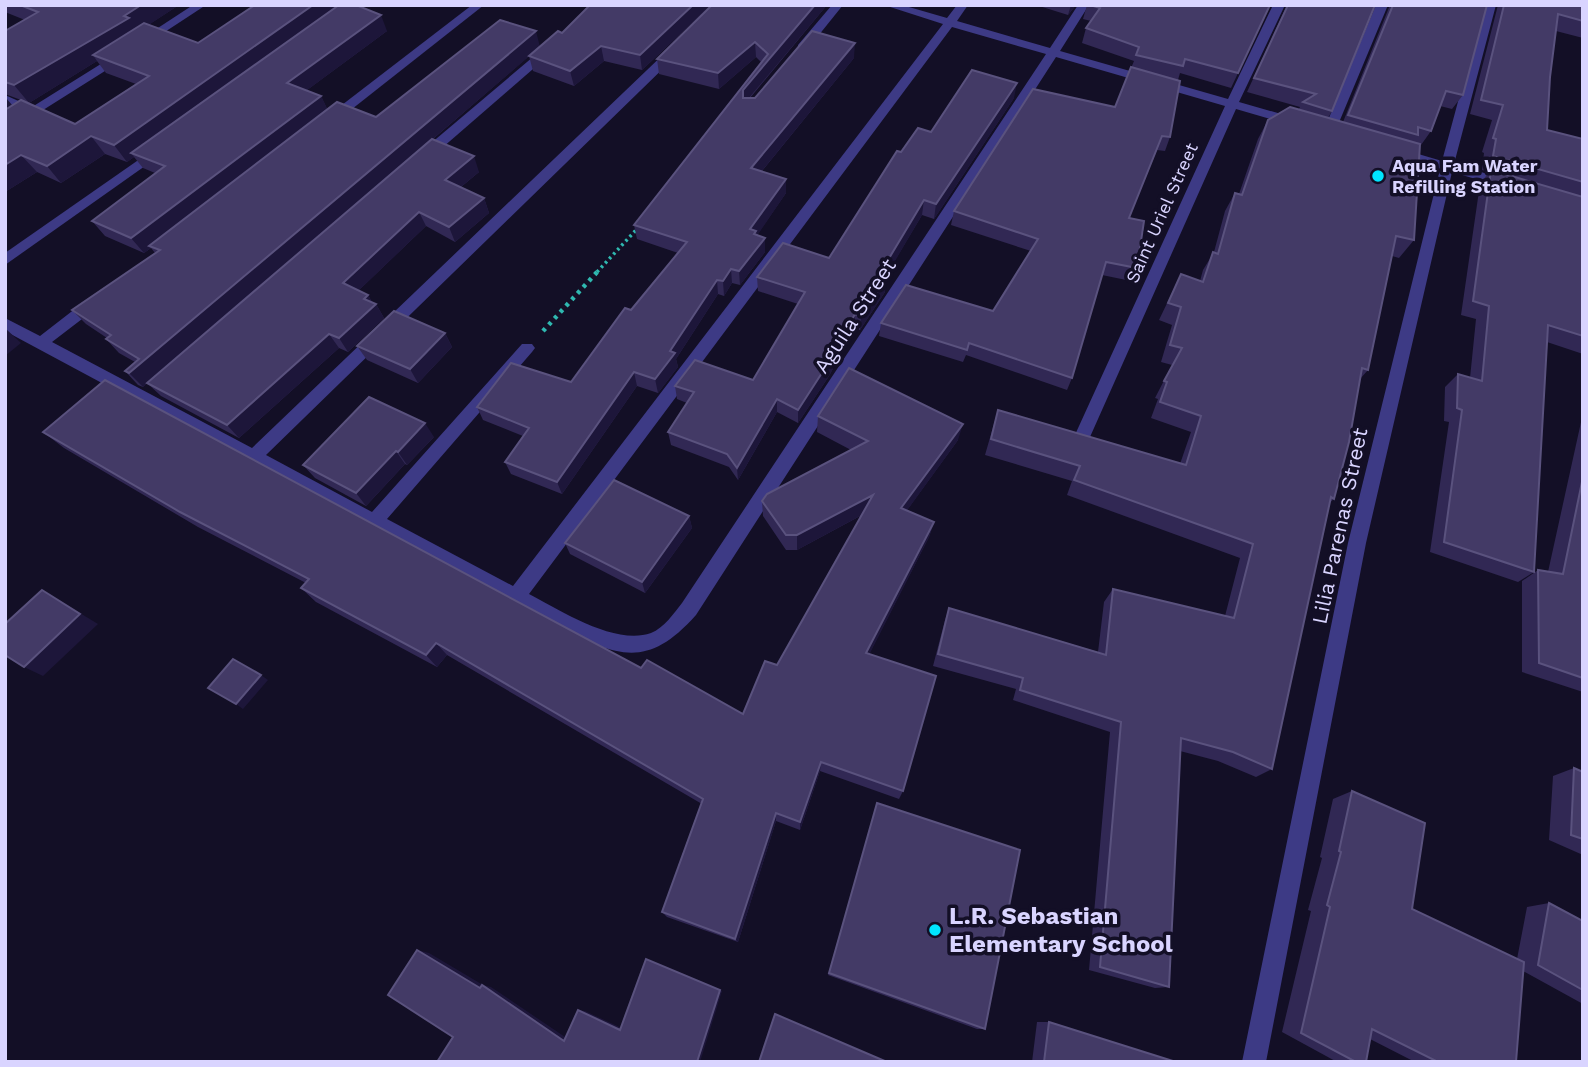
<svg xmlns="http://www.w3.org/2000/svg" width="1588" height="1067" font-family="'Work Sans',sans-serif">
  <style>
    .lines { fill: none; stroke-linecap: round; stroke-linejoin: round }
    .path-far1 { stroke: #2fb8b0; stroke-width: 3.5; stroke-dasharray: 2.5 3.5; stroke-linecap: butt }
    .path { stroke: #2fb8b0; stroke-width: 4.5; stroke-dasharray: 3.5 5; stroke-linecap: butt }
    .minor { fill: #3d3a85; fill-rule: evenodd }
    .wall { fill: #312854 }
    .shaded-wall { fill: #1d163a }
    .building { fill: #433a66; stroke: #5a527e; stroke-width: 2 }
    .poi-dot { fill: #00e5ff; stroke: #130f26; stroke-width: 2.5 }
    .labels { text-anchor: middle; stroke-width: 7; stroke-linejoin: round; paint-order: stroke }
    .far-poi-label { font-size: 18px; font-weight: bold; fill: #d9d4ff; stroke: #130f26; text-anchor: start }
    .far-street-label { font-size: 18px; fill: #d9d4ff; stroke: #130f26 }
    .street-label { font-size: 21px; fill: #d9d4ff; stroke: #130f26 }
    .near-poi-label { font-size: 24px; font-weight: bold; fill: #d9d4ff; stroke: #130f26; text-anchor: start }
  </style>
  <rect width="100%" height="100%" fill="#130f26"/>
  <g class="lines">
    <polyline class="path-far1" points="597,272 637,229"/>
    <polyline class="path" points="543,331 599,270"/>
    <g class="minor">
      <polygon points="193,5 206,5 148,43 138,41"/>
      <polygon points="472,5 484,5 333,124 325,124 325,118"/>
      <polygon points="832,5 843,5 806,51 798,51 798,45"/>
      <path d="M 884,5 L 902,5 L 947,18 L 957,5 L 968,5 L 957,21 L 1050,48 L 1078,5 L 1089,5 L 1060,51 L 1228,99 L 1273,5 L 1285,5 L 1239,102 L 1302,120 L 1304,123 L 1298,127 L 1236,109 L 1090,437 L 1088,442 L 1076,442 L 1074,437 L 1225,106 L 1056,57 L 696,615 C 647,670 618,656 558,628 L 5,331 L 5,318 L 40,336 L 89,298 L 99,298 L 101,302 L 99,306 L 52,342 L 252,448 L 670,48 L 678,48 L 678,54 L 266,455 L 372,512 L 522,344 L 532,344 L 535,348 L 532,352 L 387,519 L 513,586 L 943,24 ZM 952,27 L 1046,54 L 682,603 C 674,613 664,628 651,633 C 615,646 560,610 529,594 Z"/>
      <polygon points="1376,5 1388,5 1335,132 1329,136 1324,135 1323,132"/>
      <polygon points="1484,5 1496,5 1454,164 1511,181 1513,184 1506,188 1452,172 1366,543 1266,1062 1242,1062 1348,543 1440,169 1393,155 1391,152 1398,148 1442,161"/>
      <polygon points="546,46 556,49 427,161 417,161 417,155"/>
      <polygon points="120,52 124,53 124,59 5,134 5,124 24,112 5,104 5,95 32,107"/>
      <polygon points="157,147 162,148 162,154 5,265 5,253"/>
    </g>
  </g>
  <g class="wall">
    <polygon points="5,5 179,5 148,25 198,43 255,5 335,5 336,7 387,31 307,90 321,96 327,109 376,117 540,47 562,33 711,5 642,70 604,61 574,86 533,71 529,56 433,139 479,172 461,187 484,198 489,213 455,242 426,226 359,290 368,295 372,302 376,304 384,318 348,352 339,348 239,438 161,396 147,383 143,387 138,385 125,371 135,362 119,353 106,339 107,338 86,324 72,310 155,253 151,248 144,253 105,236 92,221 155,173 143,168 134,157 127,162 105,154 61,183 37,172 5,192 5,97 12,105 75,124 136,84 106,73 97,61 29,103 5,94 5,31 25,20 5,12"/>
    <polygon points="827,5 750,98 755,98 854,58 762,171 786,193 757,235 765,252 740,285 732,283 724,296 718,294 676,359 678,367 658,393 637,386 562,494 511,474 505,462 523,436 483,420 477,407 571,382 631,310 678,253 637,239 634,225 761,62 756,57 719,89 659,74 657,59"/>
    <polygon points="1036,5 1076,5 1068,15"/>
    <polygon points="1087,5 1270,5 1231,88 1180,73 1178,80 1170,137 1165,151 1157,150 1129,218 1137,268 1131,281 1102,275 1072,378 1067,390 966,355 963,362 879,336 881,323 993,311 1031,251 951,225 954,211 1115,107 1134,61 1082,43 1086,28 1091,21 1083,19"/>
    <polygon points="1287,5 1375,5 1332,111 1328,118 1343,122 1390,5 1487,5 1463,95 1452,109 1440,106 1431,131 1421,145 1420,144 1414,240 1399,258 1392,256 1368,370 1360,379 1334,499 1329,503 1272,769 1256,777 1218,761 1180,751 1169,987 1155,988 1089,970 1110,732 1013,700 1016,689 933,666 945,620 949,608 1098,652 1104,602 1113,589 1225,616 1240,558 1067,495 1072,481 985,455 998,410 1180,464 1191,432 1151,418 1158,399 1155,398 1172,365 1161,362 1172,325 1159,320 1181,274 1200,281 1203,270 1214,252 1225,211 1235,193 1239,194 1258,139 1268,120 1299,109 1300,107 1247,92"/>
    <polygon points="1498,5 1583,5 1583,38 1556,31 1550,77 1547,130 1583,139 1583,354 1547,342 1534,572 1518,582 1430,552 1449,422 1444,421 1445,387 1458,374 1470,378 1476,319 1461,315 1480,184 1489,172 1482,170 1484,153 1482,152 1492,120 1470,114"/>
    <polygon points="1014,98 934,219 922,215 885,277 885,292 860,330 854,328 829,376 798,423 777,412 738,480 729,467 671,445 668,432 687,403 677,399 675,386 753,380 798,304 758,291 757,277 829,258 901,152 931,132"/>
    <polygon points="445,333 452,347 418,383 367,360 357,346"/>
    <polygon points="1583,413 1583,692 1522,672 1522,581 1538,570 1548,572"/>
    <polygon points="818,416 958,440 907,510 934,522 929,537 869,654 903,791 899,799 820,771 800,830 776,821 738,942 667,917 662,912 702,804 447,655 437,667 316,602 301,588 306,583 198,527 64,448 43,432 641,668 743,714 777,665 862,515 797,550 786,550 763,516 762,501 851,450 817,432"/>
    <polygon points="434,437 407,465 405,464 366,506 315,478 303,465"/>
    <polygon points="689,516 692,528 645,593 570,554 565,543"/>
    <polygon points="1574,768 1583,772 1583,855 1549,840 1553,776"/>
    <polygon points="1352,791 1412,909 1517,959 1527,907 1549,903 1583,921 1583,1004 1523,971 1516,1062 1415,1062 1370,1039 1366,1062 1337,1062 1282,1032 1311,911 1308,910 1322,858 1320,857 1333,799"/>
    <polygon points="877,803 985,1029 977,1029 828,975"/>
    <polygon points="1037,1022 1049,1022 1176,1062 1032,1062"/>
  </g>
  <g class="shaded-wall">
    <polygon points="141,5 179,5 138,32 93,55 97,61 29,103 14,85"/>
    <polygon points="313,5 335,5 338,11 131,153 134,157 127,162 114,145"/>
    <polygon points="693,5 711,5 642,70 640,55"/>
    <polygon points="815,5 827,5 743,105 743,90"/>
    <polygon points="1071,5 1076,5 1068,15"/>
    <polygon points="381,15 387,31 295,99 287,83"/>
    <polygon points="536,31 540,47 143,387 129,373"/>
    <polygon points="755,42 756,57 719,89 718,73"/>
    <polygon points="855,43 854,58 752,183 751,168"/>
    <polygon points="601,46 604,61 574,86 570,71"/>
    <polygon points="1017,83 1014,98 934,219 936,204"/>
    <polygon points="321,96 329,112 149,246 151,248 144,253 131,238"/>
    <polygon points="5,97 18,112 5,121"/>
    <polygon points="91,136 105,154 61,183 47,166"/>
    <polygon points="21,155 37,172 5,192 5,165"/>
    <polygon points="474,156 479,172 451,195 445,180"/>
    <polygon points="786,179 786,193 757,236 757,245 750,229"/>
    <polygon points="484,198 489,213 455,242 449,227"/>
    <polygon points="924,200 922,215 878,290 879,275"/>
    <polygon points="419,212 426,226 352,297 343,283"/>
    <polygon points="765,238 765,252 740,285 739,271"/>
    <polygon points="731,269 732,283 724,296 723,281"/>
    <polygon points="887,278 885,292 860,330 861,316"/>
    <polygon points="717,280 718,294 676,359 678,367 658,393 655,379 670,351"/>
    <polygon points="368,295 374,305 376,304 384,318 348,352 339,338 364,299"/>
    <polygon points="855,314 854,328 829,376 798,423 798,410"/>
    <polygon points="5,328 21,343 5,356"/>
    <polygon points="445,333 452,347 418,383 410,369"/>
    <polygon points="329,334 339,348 239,438 227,425"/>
    <polygon points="634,372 637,386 562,494 557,482"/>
    <polygon points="777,399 777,412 738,480 737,468"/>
    <polygon points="425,423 434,437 407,465 398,452"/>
    <polygon points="963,424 958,440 898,523 901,508"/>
    <polygon points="396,451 405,464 366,506 356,493"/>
    <polygon points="873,495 871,510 797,550 797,535"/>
    <polygon points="689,516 692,528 645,593 642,582"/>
    <polygon points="934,522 929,537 864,665 866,653"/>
    <polygon points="42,590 98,624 43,676 24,667"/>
    <polygon points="436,643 447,655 437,667 426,655"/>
    <polygon points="261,675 268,680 243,709 236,704"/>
    <polygon points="821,762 820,771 800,830 800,822"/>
    <polygon points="776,813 776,821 738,942 735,939"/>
    <polygon points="417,950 429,953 483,985 491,987 571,1041 564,1041 480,988"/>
    <polygon points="720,990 722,991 700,1062 697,1062"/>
    <polygon points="578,1010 585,1011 626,1030 620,1030"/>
  </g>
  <g class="building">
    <polygon points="20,5 141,5 124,16 129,18 14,85 5,82 5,31 38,12"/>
    <polygon points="255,5 313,5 114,145 91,136 47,166 21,155 5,165 5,110 21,100 75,124 149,76 93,55 144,23 198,43"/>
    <polygon points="339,5 356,5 381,15 287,83 321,96 131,238 92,221 165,166 131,153"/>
    <polygon points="590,5 693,5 640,55 601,46 570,71 529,56 558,31 562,33"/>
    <polygon points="712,5 815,5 743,90 743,98 755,98 812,31 855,43 751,168 786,179 750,229 756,231 754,234 765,238 739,271 731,269 723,281 717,280 670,351 675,353 655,379 634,372 557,482 505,462 529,428 477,407 511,363 571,382 625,308 631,310 687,242 634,225 768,54 755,42 718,73 657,59"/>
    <polygon points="1090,5 1270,5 1238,73 1185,59 1183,66 1136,55 1139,47 1086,28 1100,8"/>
    <polygon points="1288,5 1375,5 1332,111 1303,102 1316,94 1254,78"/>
    <polygon points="1393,5 1487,5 1463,95 1446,91 1431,131 1418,127 1418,135 1348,115"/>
    <polygon points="1504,5 1583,5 1583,21 1558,14 1550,77 1547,130 1583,139 1583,182 1493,156 1496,139 1493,138 1503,105 1481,100"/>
    <polygon points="500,20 536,31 129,373 125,371 139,359 106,339 111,335 72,310 160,250 149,246 337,102 376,117"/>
    <polygon points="1131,67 1180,81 1170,137 1162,136 1129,218 1144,221 1137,268 1106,262 1072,378 969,343 967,350 881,323 906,285 993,311 1038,239 954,211 1033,89 1115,107"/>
    <polygon points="972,70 1017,83 936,204 924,200 879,275 887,278 861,316 855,314 829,362 798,410 777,399 737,468 727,454 668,432 694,392 675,386 695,360 753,380 805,292 757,277 783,243 829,258 897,151 901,152 918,128 931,132"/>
    <polygon points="1290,107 1420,144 1414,240 1396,236 1368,370 1362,368 1349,442 1334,499 1331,497 1272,769 1233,752 1181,738 1169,987 1100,967 1121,722 1020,690 1023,678 938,654 949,608 1106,655 1113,589 1234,618 1253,544 1074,480 1080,466 991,439 998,410 1186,465 1201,416 1160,402 1167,382 1164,381 1182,348 1170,345 1181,307 1168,303 1181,274 1203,282 1213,252 1218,254 1235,193 1242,195 1268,120"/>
    <polygon points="432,139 474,156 445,180 484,198 449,227 419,212 343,283 368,295 364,299 376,304 339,338 329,334 227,425 147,383"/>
    <polygon points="1491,170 1583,197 1583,336 1548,325 1534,572 1444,542 1462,410 1457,408 1458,374 1482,381 1489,306 1473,301"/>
    <polygon points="394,311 445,333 410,369 357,346"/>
    <polygon points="849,368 963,424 901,508 934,522 866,653 936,676 903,791 821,762 800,822 776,813 735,939 662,912 703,799 436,643 426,655 301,588 309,579 180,512 43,432 105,380 641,668 647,660 743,714 765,661 777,665 873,495 797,535 786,535 762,501 767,494 868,441 818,416"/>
    <polygon points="369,397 425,423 398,452 396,451 356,493 303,465"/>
    <polygon points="1583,477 1583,678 1539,663 1538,570 1563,574"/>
    <polygon points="614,480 689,516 642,582 565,543"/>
    <polygon points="42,590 80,614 24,667 5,655 5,624"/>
    <polygon points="233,659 261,675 236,704 208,688"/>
    <polygon points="1574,768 1583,772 1583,839 1571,835"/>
    <polygon points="1352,791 1425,823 1412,909 1524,962 1516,1062 1438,1062 1372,1029 1366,1062 1356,1062 1301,1033 1330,907 1327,905 1341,852 1339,851"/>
    <polygon points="877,803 1020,850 985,1029 829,973"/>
    <polygon points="1549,903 1583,921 1583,990 1538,965"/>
    <polygon points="417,950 480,988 482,985 564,1041 578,1010 620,1030 646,959 720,990 697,1062 437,1062 453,1037 388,995"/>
    <polygon points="775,1014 887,1062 759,1062"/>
    <polygon points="1049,1022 1176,1062 1044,1062"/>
  </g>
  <g class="poi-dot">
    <circle cx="1378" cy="176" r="7"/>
    <circle cx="935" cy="930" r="7"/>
  </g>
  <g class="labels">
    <g class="far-poi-label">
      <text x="1392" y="172">Aqua Fam Water<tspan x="1392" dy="21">Refilling Station</tspan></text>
    </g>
    <g class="far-street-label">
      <text transform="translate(1162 213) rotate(-66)" y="6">Saint Uriel Street</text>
    </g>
    <g class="street-label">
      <text transform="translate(855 316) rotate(-57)" y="7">Aguila Street</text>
      <text transform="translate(1340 526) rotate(-78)" y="7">Lilia Parenas Street</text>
    </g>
    <g class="near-poi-label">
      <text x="949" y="924">L.R. Sebastian<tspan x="949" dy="28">Elementary School</tspan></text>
    </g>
  </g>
  <rect width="1588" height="1067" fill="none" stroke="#d9d4ff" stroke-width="14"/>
</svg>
